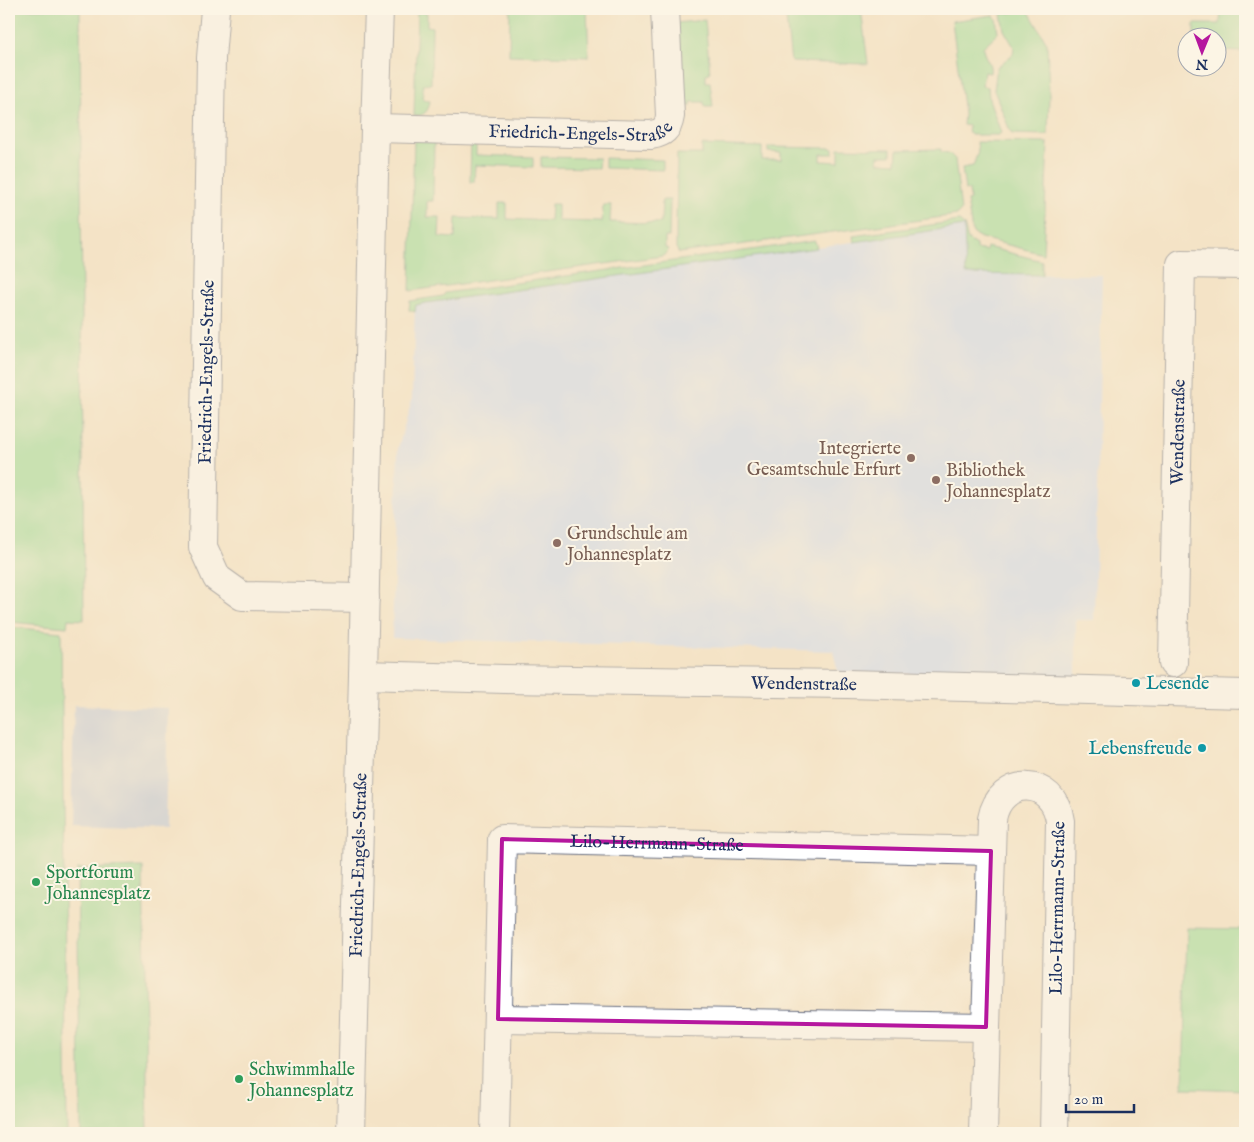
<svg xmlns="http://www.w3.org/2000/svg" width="1254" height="1142" font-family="'IM FELL English',serif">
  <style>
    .built { fill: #cbdbf9 }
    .industrial { fill: #b7c5de }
    .green { fill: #94dd98; stroke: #58867b }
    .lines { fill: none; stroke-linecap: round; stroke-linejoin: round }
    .street-casing { stroke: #676e82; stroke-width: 30 }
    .secondary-casing { stroke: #676e82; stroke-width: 30 }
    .street { stroke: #fff; stroke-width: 28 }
    .secondary { stroke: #fff; stroke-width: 28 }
    .marked { fill: none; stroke: #b5179e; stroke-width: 4; stroke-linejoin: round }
    .education-dot { fill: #8d6e63; stroke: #fcf5e5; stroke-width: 2 }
    .culture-dot { fill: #0f9aa8; stroke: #fcf5e5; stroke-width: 2 }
    .leisure-dot { fill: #2e9e5b; stroke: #fcf5e5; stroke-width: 2 }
    .labels { text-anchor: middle; stroke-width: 4; stroke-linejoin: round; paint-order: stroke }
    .street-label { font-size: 18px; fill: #1b2f5e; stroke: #fcf5e5 }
    .education-label { font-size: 18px; fill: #785e54; stroke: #fcf5e5; text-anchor: start }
    .culture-label { font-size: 18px; fill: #0d838f; stroke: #fcf5e5; text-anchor: start }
    .leisure-label { font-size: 18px; fill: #27864d; stroke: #fcf5e5; text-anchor: start }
  </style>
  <rect width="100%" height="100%" fill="#fcf5e5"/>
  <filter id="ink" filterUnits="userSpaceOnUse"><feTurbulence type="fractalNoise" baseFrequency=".02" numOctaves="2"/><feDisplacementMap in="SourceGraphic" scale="10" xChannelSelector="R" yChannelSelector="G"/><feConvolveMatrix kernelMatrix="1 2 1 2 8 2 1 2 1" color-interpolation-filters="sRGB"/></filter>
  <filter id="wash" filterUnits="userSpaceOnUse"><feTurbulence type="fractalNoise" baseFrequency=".0096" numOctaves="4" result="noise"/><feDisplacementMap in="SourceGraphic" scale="20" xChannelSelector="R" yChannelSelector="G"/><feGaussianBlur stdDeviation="1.12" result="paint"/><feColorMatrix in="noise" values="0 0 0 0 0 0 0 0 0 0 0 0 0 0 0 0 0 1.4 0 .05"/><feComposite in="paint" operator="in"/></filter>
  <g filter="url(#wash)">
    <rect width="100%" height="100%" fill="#f4e3c6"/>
    <polygon class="built" points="964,226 966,274 1102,275 1094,620 1076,620 1076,679 838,672 833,651 392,638 398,448 412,399 415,305"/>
    <polygon class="industrial" points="74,705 168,708 165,829 71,826"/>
    <g class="green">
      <polygon points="9,9 80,9 84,620 68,619 67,627 9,622"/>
      <polygon points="510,9 587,9 589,57 509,55"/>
      <polygon points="785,9 861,9 868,64 791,62"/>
      <polygon points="1221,9 1245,9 1245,52 1217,51 1216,38 1194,37 1194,24 1220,24"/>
      <polygon points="1028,10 1047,43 1049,93 1048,135 1012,134 1010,131 994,90 997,67 1013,54 1014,47 1004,30 1001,14"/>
      <path d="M 417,12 L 427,13 L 427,26 L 432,27 L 431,84 L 423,84 L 423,100 L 430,101 C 429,111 424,116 414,116 Z"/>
      <path d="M 993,15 L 996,18 L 998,33 L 983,47 C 983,58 992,61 990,73 L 984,72 L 982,86 L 988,87 L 989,99 L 1001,133 L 998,135 L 971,135 L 968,131 L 969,126 L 963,125 L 964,114 L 952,21 Z"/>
      <polygon points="705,20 710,73 706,74 706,82 710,82 713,107 705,107 704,102 691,102 691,106 679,106 676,23"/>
      <polygon points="414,138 434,142 433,201 427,201 427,217 440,217 439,237 455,238 456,218 499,219 499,203 507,203 507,219 550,221 551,204 558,204 558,221 602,222 603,205 611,205 610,222 661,223 662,200 670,200 669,237 665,237 665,248 669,249 666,254 662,256 410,291"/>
      <polygon points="471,139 476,139 476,155 533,157 533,167 475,165 474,182 470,182"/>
      <polygon points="977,142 1048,143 1043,254 981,238 974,234 972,231 967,201 970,200 969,190 965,190 962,168 973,166 978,152"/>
      <polygon points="702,145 762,147 762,160 781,160 781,153 768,152 768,147 833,148 833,154 821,154 821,161 839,162 839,148 891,149 891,156 878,156 878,162 896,163 897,150 941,149 941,152 949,153 955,159 961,211 957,215 679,253 676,248 677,154 702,154"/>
      <polygon points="541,157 599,158 598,168 541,167"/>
      <polygon points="605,158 663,160 663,170 605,168"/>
      <polygon points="959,221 964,225 968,240 976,245 976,249 986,251 987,247 1042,261 1042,275 966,274 964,226 854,242 853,236"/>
      <polygon points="815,241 817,248 425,303 416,305 415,312 409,310 410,301 443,296 445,293"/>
      <polygon points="9,627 61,632 67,1133 9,1133"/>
      <polygon points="143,867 148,1133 81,1133 77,869"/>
      <polygon points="1187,928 1245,929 1245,1090 1183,1088"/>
    </g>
  </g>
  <g filter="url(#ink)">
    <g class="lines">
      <defs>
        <g id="street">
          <polyline points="215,9 211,58 203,547 217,578 242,596 365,598"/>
          <path id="s1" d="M 375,128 L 651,135 C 663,133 668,129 670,116 L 665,9"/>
          <path id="s2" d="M 1173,663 L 1181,264 L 1245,265"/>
          <path id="s3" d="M 363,675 L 505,679 L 847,684 L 1245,694"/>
          <polyline points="498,1019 986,1027"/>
          <path id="s4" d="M 495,1133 L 502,839 L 991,851"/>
          <path d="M 983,1133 L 992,819 C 1000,775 1054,776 1060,821 L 1054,1133"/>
        </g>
        <g id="secondary">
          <path id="s5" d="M 351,1133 L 363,675 L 375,128 L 379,9"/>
        </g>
      </defs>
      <use href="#street" class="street-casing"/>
      <use href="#secondary" class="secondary-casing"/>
      <use href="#street" class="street"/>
      <use href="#secondary" class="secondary"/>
    </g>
  </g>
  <path d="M0 0H1254V1142H0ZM 502,839 L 991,851 L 986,1027 L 498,1019 Z" fill="#f4e3c6" fill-opacity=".55" fill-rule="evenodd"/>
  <path class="marked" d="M 502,839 L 991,851 L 986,1027 L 498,1019 Z"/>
  <g class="education-dot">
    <circle cx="911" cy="458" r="5"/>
    <circle cx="936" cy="480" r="5"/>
    <circle cx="557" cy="543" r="5"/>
  </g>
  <g class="culture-dot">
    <circle cx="1136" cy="683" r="5"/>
    <circle cx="1202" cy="748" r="5"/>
  </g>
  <g class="leisure-dot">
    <circle cx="36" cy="882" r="5"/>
    <circle cx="239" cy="1079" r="5"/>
  </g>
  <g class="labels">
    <g class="street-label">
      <text dy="6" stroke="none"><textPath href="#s1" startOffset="206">Friedrich-Engels-Straße</textPath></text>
      <text transform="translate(206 372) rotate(-89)" y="6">Friedrich-Engels-Straße</text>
      <text dy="6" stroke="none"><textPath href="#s2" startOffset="231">Wendenstraße</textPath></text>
      <text dy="6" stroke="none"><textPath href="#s3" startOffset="441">Wendenstraße</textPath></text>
      <text dy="6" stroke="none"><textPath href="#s4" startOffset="449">Lilo-Herrmann-Straße</textPath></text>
      <text dy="6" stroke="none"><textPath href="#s5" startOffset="268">Friedrich-Engels-Straße</textPath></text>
      <text transform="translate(1057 908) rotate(-89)" y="6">Lilo-Herrmann-Straße</text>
    </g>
    <g class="education-label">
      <text x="901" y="454" text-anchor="end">Integrierte<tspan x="901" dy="21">Gesamtschule Erfurt</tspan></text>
      <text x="946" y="476">Bibliothek<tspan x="946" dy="21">Johannesplatz</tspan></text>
      <text x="567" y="539">Grundschule am<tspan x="567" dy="21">Johannesplatz</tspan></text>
    </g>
    <g class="culture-label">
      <text x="1146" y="689">Lesende</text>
      <text x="1192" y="754" text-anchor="end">Lebensfreude</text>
    </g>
    <g class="leisure-label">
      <text x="46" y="878">Sportforum<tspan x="46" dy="21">Johannesplatz</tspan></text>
      <text x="249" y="1075">Schwimmhalle<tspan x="249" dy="21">Johannesplatz</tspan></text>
    </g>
  </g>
  <rect width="1254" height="1142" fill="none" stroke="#fcf5e5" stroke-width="30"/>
  <g transform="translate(1202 52) rotate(181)"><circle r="24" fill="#fcf5e5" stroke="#a2a6af"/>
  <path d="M0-4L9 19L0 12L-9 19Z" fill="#b5179e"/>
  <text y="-8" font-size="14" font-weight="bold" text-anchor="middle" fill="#1b2f5e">N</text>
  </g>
  <path d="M1066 1104v8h68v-8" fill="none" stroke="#1b2f5e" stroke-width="2.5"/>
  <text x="1074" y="1104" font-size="15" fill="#1b2f5e" stroke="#fcf5e5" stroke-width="4" paint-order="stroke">20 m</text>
</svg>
